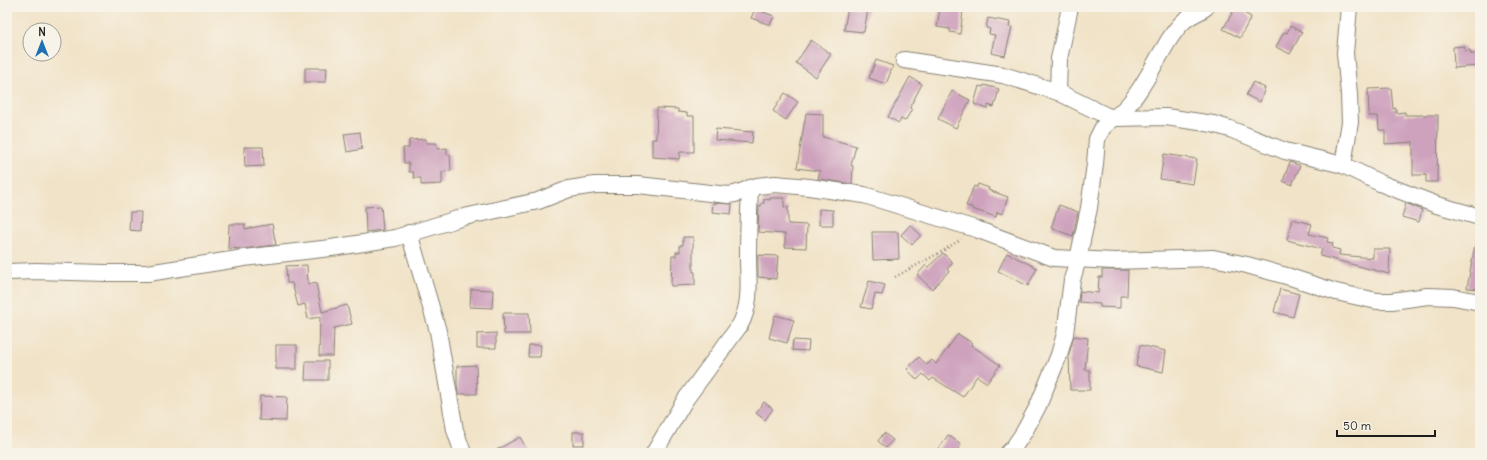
<svg xmlns="http://www.w3.org/2000/svg" width="1487" height="460" font-family="Delius,sans-serif">
  <style>
    .building { fill: #cea2bd }
    .lines { fill: none; stroke-linecap: round; stroke-linejoin: round }
    .minor-casing { stroke: #868072; stroke-width: 18 }
    .path { stroke: #868072; stroke-width: 2.5; stroke-dasharray: 1 3; stroke-linecap: butt }
    .minor { stroke: #fff; stroke-width: 16 }
  </style>
  <rect width="100%" height="100%" fill="#f7f3e8"/>
  <filter id="ink" filterUnits="userSpaceOnUse"><feTurbulence type="fractalNoise" baseFrequency=".025" numOctaves="2"/><feDisplacementMap in="SourceGraphic" scale="8" xChannelSelector="R" yChannelSelector="G"/><feConvolveMatrix kernelMatrix="1 2 1 2 8 2 1 2 1" color-interpolation-filters="sRGB"/></filter>
  <filter id="wash" filterUnits="userSpaceOnUse"><feTurbulence type="fractalNoise" baseFrequency=".012" numOctaves="4" result="noise"/><feDisplacementMap in="SourceGraphic" scale="16" xChannelSelector="R" yChannelSelector="G"/><feGaussianBlur stdDeviation="0.9" result="paint"/><feColorMatrix in="noise" values="0 0 0 0 0 0 0 0 0 0 0 0 0 0 0 0 0 1.4 0 .05"/><feComposite in="paint" operator="in"/></filter>
  <g filter="url(#wash)">
    <rect width="100%" height="100%" fill="#f1e3c8"/>
    <g id="blocks">
      <g class="building">
        <polygon points="848,7 868,9 864,32 844,30"/>
        <polygon points="940,8 963,11 960,34 950,32 950,29 937,27"/>
        <polygon points="1235,8 1251,17 1240,38 1223,29"/>
        <polygon points="755,9 774,16 770,25 751,18"/>
        <polygon points="988,18 1010,22 1009,27 1012,27 1005,56 991,53 995,35 989,34 990,29 986,28"/>
        <polygon points="1290,26 1302,32 1290,54 1276,47 1284,32 1287,33"/>
        <polygon points="811,40 831,54 816,77 796,63"/>
        <polygon points="1464,46 1465,51 1470,50 1471,54 1477,54 1478,66 1454,68 1453,47"/>
        <polygon points="876,60 893,66 886,84 869,78"/>
        <polygon points="305,68 327,68 326,82 305,82"/>
        <polygon points="910,77 922,84 910,107 912,109 905,121 901,119 899,123 888,117"/>
        <polygon points="1253,82 1265,88 1260,102 1246,95"/>
        <polygon points="984,85 999,89 994,107 988,105 988,109 974,104 979,86 983,87"/>
        <polygon points="1391,88 1393,109 1396,108 1396,113 1405,112 1405,115 1438,115 1437,182 1426,182 1426,175 1413,175 1413,142 1385,144 1385,130 1379,130 1378,116 1369,116 1368,89"/>
        <polygon points="952,91 970,100 956,128 938,119"/>
        <polygon points="785,93 798,102 786,120 773,111"/>
        <polygon points="657,108 678,109 678,112 687,113 687,116 694,116 694,152 680,152 679,159 652,157 652,139 656,139"/>
        <polygon points="806,113 823,114 823,137 856,146 851,165 853,166 852,184 818,179 820,171 797,168"/>
        <polygon points="716,129 753,132 752,143 715,140"/>
        <polygon points="360,132 362,149 347,152 344,134"/>
        <polygon points="426,139 426,143 436,143 437,149 447,148 447,155 450,154 451,171 442,172 442,184 421,185 421,178 414,178 413,172 409,172 409,163 404,163 403,148 409,148 409,140"/>
        <polygon points="244,147 263,147 264,166 245,167"/>
        <polygon points="1164,154 1197,159 1193,184 1160,179"/>
        <polygon points="1290,162 1300,166 1292,185 1283,181"/>
        <polygon points="978,184 989,188 988,190 1008,197 1002,214 997,212 996,217 972,209 972,207 966,206 974,186 977,187"/>
        <polygon points="770,198 784,198 784,207 788,207 788,224 807,225 806,248 785,247 785,234 758,232 759,206 761,206 762,203 764,203 764,199 770,200"/>
        <polygon points="713,203 732,204 731,214 712,212"/>
        <polygon points="1406,203 1422,210 1419,222 1402,217"/>
        <polygon points="1059,205 1078,212 1073,236 1051,228"/>
        <polygon points="381,206 383,230 366,232 365,207"/>
        <polygon points="819,209 833,210 833,225 819,225"/>
        <polygon points="130,212 141,212 140,231 129,230"/>
        <polygon points="1292,219 1312,224 1309,234 1328,238 1327,242 1333,243 1332,248 1340,250 1339,255 1373,258 1373,249 1390,249 1389,274 1320,256 1322,249 1287,240"/>
        <polygon points="229,224 245,224 245,229 272,224 276,245 242,249 228,248"/>
        <polygon points="910,225 921,235 912,245 901,235"/>
        <polygon points="872,232 898,232 899,259 873,260"/>
        <polygon points="683,237 693,237 693,272 695,272 695,285 671,286 672,256 676,256 676,252 680,252 680,245 683,245"/>
        <polygon points="1475,245 1480,245 1480,289 1467,288"/>
        <polygon points="943,253 953,263 947,269 949,271 932,289 917,275 926,265 928,267"/>
        <polygon points="1007,253 1037,268 1028,286 998,271"/>
        <polygon points="758,255 778,256 776,279 758,277"/>
        <polygon points="307,265 308,285 316,283 322,312 347,305 352,324 334,328 333,356 319,356 320,317 308,319 305,304 298,306 292,283 287,283 286,266"/>
        <polygon points="1102,270 1128,270 1127,296 1120,296 1120,308 1100,307 1100,304 1079,302 1080,291 1098,293 1099,277 1102,277"/>
        <polygon points="869,281 885,285 882,295 875,294 871,309 861,307"/>
        <polygon points="471,289 493,290 492,308 470,307"/>
        <polygon points="1280,289 1299,294 1293,317 1274,312"/>
        <polygon points="503,313 529,313 530,334 504,334"/>
        <polygon points="775,315 794,320 787,343 769,338"/>
        <polygon points="496,333 496,348 477,348 477,334"/>
        <polygon points="958,334 972,343 971,345 1000,365 987,383 977,376 963,397 933,378 930,381 923,374 917,380 907,369 919,357 927,365 932,360 936,364"/>
        <polygon points="1074,336 1088,338 1085,370 1090,370 1090,390 1070,390 1069,354"/>
        <polygon points="793,340 809,341 808,351 792,350"/>
        <rect x="276" y="345" width="21" height="24"/>
        <polygon points="529,345 541,345 540,357 528,357"/>
        <polygon points="1140,345 1166,351 1163,372 1136,366"/>
        <polygon points="306,361 328,361 328,380 305,380"/>
        <polygon points="476,365 477,394 458,394 457,384 457,366"/>
        <polygon points="260,396 287,397 286,421 259,420"/>
        <polygon points="764,402 773,409 765,420 756,413"/>
        <rect x="573" y="432" width="11" height="13"/>
        <polygon points="884,433 893,440 886,448 878,441"/>
        <polygon points="948,435 961,444 956,453 936,453"/>
        <polygon points="520,437 529,453 491,453"/>
      </g>
    </g>
  </g>
  <g filter="url(#ink)">
    <use href="#blocks" fill-opacity="0" stroke="#868072" stroke-width="1"/>
    <g class="lines">
      <defs>
        <g id="minor">
          <path d="M 904,60 L 1003,75 L 1058,92 L 1105,115 L 1114,118 C 1136,102 1149,73 1163,50 C 1169,39 1176,28 1185,20 C 1191,15 1200,12 1206,7"/>
          <polyline points="1058,92 1059,59 1070,7"/>
          <polyline points="1343,165 1350,122 1349,94 1345,53 1349,7"/>
          <polyline points="409,233 438,331 455,430 463,453"/>
          <polyline points="7,272 36,271 105,273 148,273 244,258 331,248 395,238 464,217 538,201 569,189 595,185 638,185 728,195 735,194 757,186 775,184 809,187 864,195 976,229 1054,258 1114,261 1213,258 1247,265 1290,277 1336,292 1377,301 1392,301 1428,296 1453,297 1480,302"/>
          <path d="M 654,453 L 685,400 L 740,325 C 752,303 748,280 748,256 C 748,233 749,211 750,188"/>
          <polyline points="1008,453 1014,447 1024,432 1038,406 1059,355 1065,334 1072,280 1078,259 1089,208 1095,164 1097,139 1103,127 1114,118 1166,117 1213,124 1230,129 1285,151 1343,165 1380,183 1437,205 1480,217"/>
        </g>
      </defs>
      <use href="#minor" class="minor-casing"/>
      <g class="path">
        <polyline points="709,7 717,7"/>
        <polyline points="895,277 941,252 961,239"/>
      </g>
      <use href="#minor" class="minor"/>
    </g>
  </g>
  <rect width="1487" height="460" fill="none" stroke="#f7f3e8" stroke-width="24"/>
  <g transform="translate(42 42)"><circle r="19" fill="#f7f3e8" stroke="#9f9d96"/>
  <path d="M0-3L7 15L0 10L-7 15Z" fill="#1f6fb2"/>
  <text y="-6" font-size="11" font-weight="bold" text-anchor="middle" fill="#1c1c1c">N</text>
  </g>
  <path d="M1337 430v6h98v-6" fill="none" stroke="#1c1c1c" stroke-width="2"/>
  <text x="1343" y="430" font-size="12" fill="#1c1c1c" stroke="#f7f3e8" stroke-width="3" paint-order="stroke">50 m</text>
</svg>
